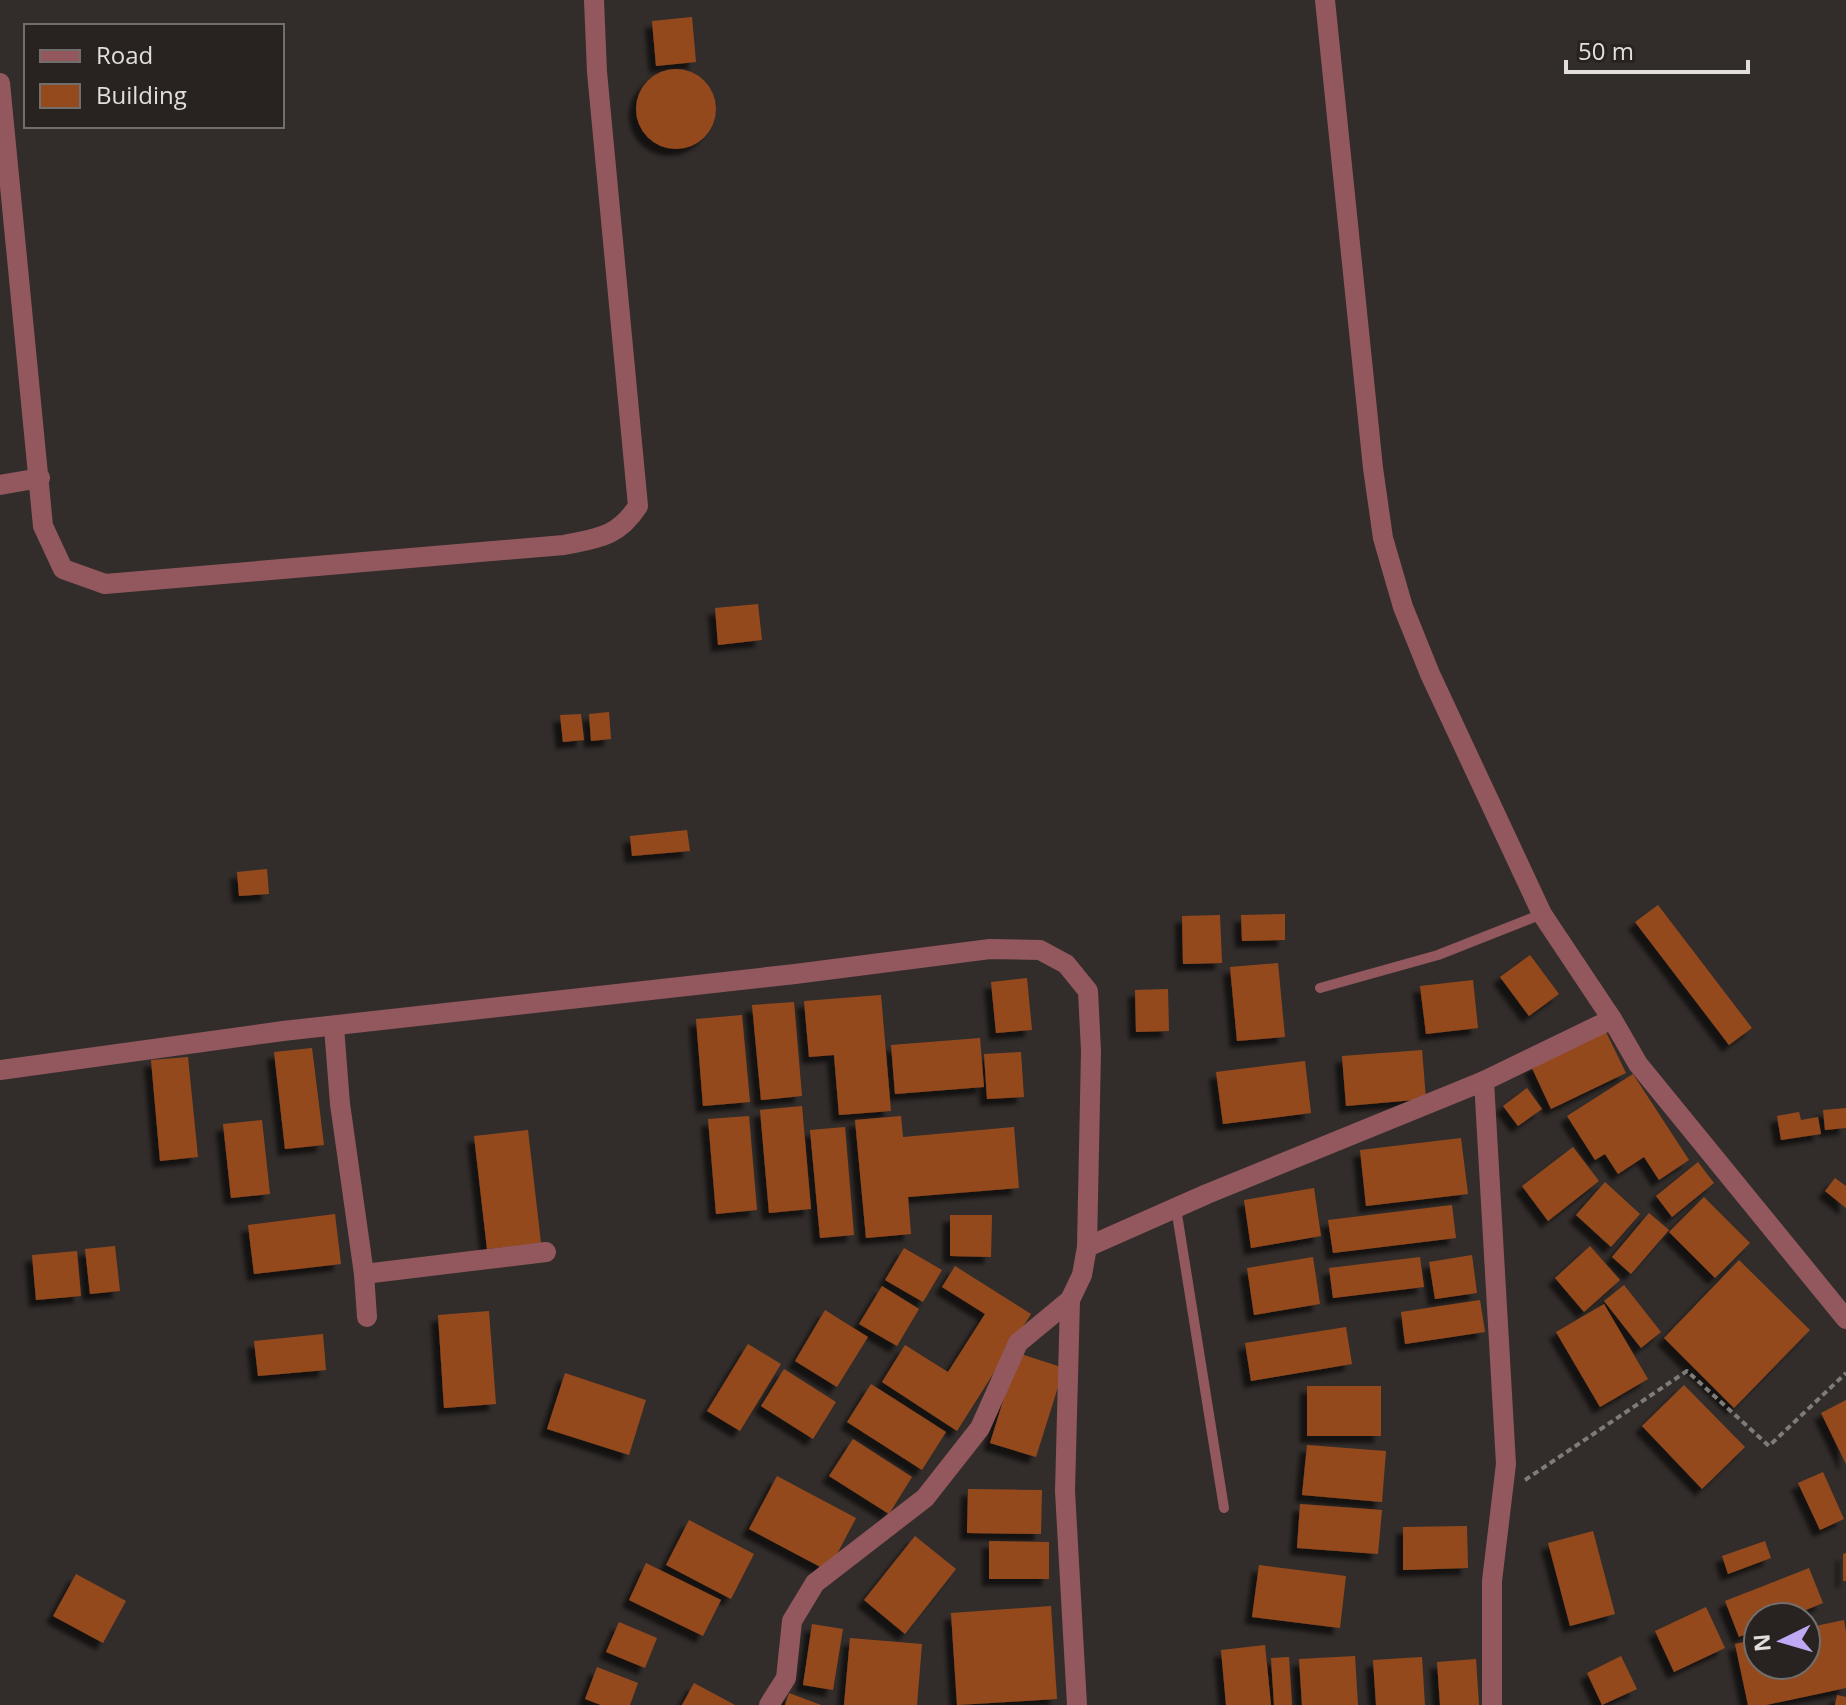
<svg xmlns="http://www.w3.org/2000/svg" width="1846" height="1705" font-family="'Open Sans',sans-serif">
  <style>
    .building { fill: #944a1d; filter: url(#shadow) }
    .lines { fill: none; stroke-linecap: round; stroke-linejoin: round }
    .path { stroke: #7f7b79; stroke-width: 4; stroke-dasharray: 6 4; stroke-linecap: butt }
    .service { stroke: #93585e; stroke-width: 10 }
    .minor { stroke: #93585e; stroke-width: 20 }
    .tertiary { stroke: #93585e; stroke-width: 20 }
  </style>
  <defs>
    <filter id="shadow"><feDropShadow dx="-7" dy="7" stdDeviation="2" flood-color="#0009"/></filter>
  </defs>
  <rect width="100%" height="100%" fill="#322d2b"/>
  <g class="building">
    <polygon points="692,17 696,62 656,66 652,21"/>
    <circle cx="676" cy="109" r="40"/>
    <polygon points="758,604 762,640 718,645 715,608"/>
    <polygon points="609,712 611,739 591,741 589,714"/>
    <polygon points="581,714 584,740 563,742 560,715"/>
    <polygon points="687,830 690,851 632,856 630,836"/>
    <polygon points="267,869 269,894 239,896 237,872"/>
    <polygon points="1658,905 1752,1028 1729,1045 1635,922"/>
    <polygon points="1285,914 1285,940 1242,941 1241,915"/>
    <polygon points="1220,915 1222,963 1183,964 1182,916"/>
    <polygon points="1530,955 1559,994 1529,1016 1500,977"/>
    <polygon points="1278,963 1285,1037 1237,1041 1230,967"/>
    <polygon points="1027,978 1032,1030 996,1033 991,982"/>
    <polygon points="1473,980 1478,1028 1426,1034 1420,986"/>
    <polygon points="1168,989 1169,1031 1136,1032 1135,990"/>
    <polygon points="881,995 891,1111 839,1115 834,1055 809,1057 804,1001"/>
    <polygon points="794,1002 802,1096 761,1100 752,1005"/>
    <polygon points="742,1015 750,1102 703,1106 696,1019"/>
    <polygon points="1605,1030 1626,1073 1551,1109 1531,1066"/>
    <polygon points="980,1038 984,1087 895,1094 891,1045"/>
    <polygon points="312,1048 324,1145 285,1149 274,1052"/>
    <polygon points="1422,1050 1426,1099 1346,1106 1342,1056"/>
    <polygon points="1021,1052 1024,1097 987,1099 984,1054"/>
    <polygon points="188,1057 198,1157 160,1161 151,1060"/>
    <polygon points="1305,1061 1311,1113 1223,1124 1216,1072"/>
    <polygon points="1633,1074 1689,1160 1659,1180 1644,1157 1618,1174 1605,1154 1595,1160 1567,1116"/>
    <polygon points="1527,1088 1542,1109 1518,1126 1503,1106"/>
    <polygon points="802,1106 811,1209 769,1213 760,1110"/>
    <polygon points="1846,1108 1846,1128 1825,1130 1823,1110"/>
    <polygon points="1799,1112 1801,1120 1818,1117 1821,1134 1781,1140 1777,1116"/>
    <polygon points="749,1116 757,1210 716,1214 708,1119"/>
    <polygon points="901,1116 903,1137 1014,1127 1019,1188 908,1197 911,1234 866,1238 855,1120"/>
    <polygon points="262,1120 270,1194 231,1198 223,1124"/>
    <polygon points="845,1127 854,1235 820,1238 810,1130"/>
    <polygon points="528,1130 541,1243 487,1249 474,1136"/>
    <polygon points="1461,1138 1468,1194 1366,1206 1360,1150"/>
    <polygon points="1573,1147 1599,1181 1548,1221 1522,1186"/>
    <polygon points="1698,1162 1714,1183 1672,1217 1656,1196"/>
    <polygon points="1835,1178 1846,1186 1846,1208 1825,1191"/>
    <polygon points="1605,1182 1640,1214 1611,1247 1576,1215"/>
    <polygon points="1314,1188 1321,1236 1251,1248 1244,1200"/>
    <polygon points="1704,1197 1750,1243 1715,1278 1669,1232"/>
    <polygon points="1452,1205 1456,1238 1333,1253 1328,1220"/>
    <polygon points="1649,1213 1669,1230 1631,1274 1612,1257"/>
    <polygon points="335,1214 341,1264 254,1274 248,1225"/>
    <polygon points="950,1215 992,1215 991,1257 950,1256"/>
    <polygon points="115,1246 120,1291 90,1294 85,1249"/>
    <polygon points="1590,1246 1620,1280 1584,1312 1555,1278"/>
    <polygon points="904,1248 942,1270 923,1302 885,1280"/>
    <polygon points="77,1251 81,1296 36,1300 32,1255"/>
    <polygon points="1472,1255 1477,1293 1435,1299 1429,1262"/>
    <polygon points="1313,1257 1320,1304 1254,1315 1247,1268"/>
    <polygon points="1420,1257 1424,1287 1333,1298 1329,1268"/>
    <polygon points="1739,1260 1810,1330 1734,1408 1664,1338"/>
    <polygon points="955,1266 1031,1314 957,1431 882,1382 905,1345 948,1372 985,1314 942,1287"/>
    <polygon points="1624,1285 1661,1332 1641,1348 1604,1301"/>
    <polygon points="882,1286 919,1309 897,1346 859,1324"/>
    <polygon points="1480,1300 1485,1332 1405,1344 1401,1312"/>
    <polygon points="1604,1304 1648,1379 1600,1407 1556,1332"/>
    <polygon points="825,1310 868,1337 837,1387 795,1361"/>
    <polygon points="489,1311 496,1404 444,1408 438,1315"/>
    <polygon points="1346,1327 1352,1364 1251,1381 1245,1343"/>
    <polygon points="323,1334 326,1370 258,1376 254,1341"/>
    <polygon points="748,1344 781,1364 740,1431 707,1411"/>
    <polygon points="1018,1353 1064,1368 1036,1457 990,1443"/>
    <polygon points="784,1369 836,1402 813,1439 761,1406"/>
    <polygon points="565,1373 646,1400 629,1455 547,1429"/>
    <polygon points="871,1384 946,1432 922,1470 847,1422"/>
    <polygon points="1684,1385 1745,1447 1702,1489 1642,1426"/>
    <rect x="1307" y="1386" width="74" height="50"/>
    <polygon points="1846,1400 1846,1464 1821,1413"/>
    <polygon points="853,1439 912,1477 889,1514 829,1476"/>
    <polygon points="1307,1445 1386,1451 1382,1502 1302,1495"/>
    <polygon points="1823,1472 1844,1519 1820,1530 1798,1483"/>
    <polygon points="777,1476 856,1518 828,1571 749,1529"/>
    <polygon points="968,1489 1042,1490 1041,1534 967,1533"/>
    <polygon points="1300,1504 1382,1510 1378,1554 1297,1548"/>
    <polygon points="689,1520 754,1554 731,1599 666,1565"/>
    <polygon points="1467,1526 1468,1568 1403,1570 1403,1527"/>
    <polygon points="1593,1531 1615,1614 1570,1626 1548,1543"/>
    <polygon points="915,1536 956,1569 905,1634 864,1600"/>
    <polygon points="989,1541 1049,1542 1049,1579 989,1579"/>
    <polygon points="1765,1541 1771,1558 1728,1574 1722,1556"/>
    <polygon points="1846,1553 1846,1581 1843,1581 1843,1554"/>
    <polygon points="646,1563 721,1600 703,1636 629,1600"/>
    <polygon points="1259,1565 1346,1576 1340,1628 1252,1617"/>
    <polygon points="1809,1568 1823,1603 1789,1617 1758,1617 1758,1629 1739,1637 1725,1601"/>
    <polygon points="76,1574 126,1601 103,1643 53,1616"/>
    <polygon points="1051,1606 1057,1699 957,1705 951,1613"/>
    <polygon points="1706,1607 1725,1648 1674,1672 1655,1631"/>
    <polygon points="1844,1620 1846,1632 1846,1688 1766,1705 1748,1705 1735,1644 1758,1639 1758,1665 1806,1665 1806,1628"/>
    <polygon points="619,1622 657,1638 645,1668 606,1652"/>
    <polygon points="812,1624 843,1629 833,1690 803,1685"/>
    <polygon points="850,1638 922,1644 917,1705 844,1705"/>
    <polygon points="1265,1645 1271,1705 1226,1705 1221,1650"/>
    <polygon points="1355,1656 1358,1705 1302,1705 1299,1659"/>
    <polygon points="1621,1656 1637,1689 1602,1705 1587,1673"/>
    <polygon points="1289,1657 1292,1705 1274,1705 1271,1658"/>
    <polygon points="1422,1657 1425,1705 1376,1705 1373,1660"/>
    <polygon points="1476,1659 1479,1705 1440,1705 1437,1662"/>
    <polygon points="597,1667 638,1683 630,1705 601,1705 585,1699"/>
    <polygon points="694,1683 735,1705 682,1705"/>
    <polygon points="789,1693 821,1705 785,1705"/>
    <polygon points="1837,1695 1846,1697 1846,1705 1835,1705"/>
  </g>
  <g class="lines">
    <polyline class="path" points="1525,1480 1687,1371 1769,1446 1846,1373"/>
    <g class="service">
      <polyline points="1320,988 1438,955 1542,914"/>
      <polyline points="1176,1208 1224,1508"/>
    </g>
    <g class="minor">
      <path d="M 0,83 L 43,526 L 63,569 L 105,584 L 564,545 C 598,538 618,537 638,506 L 597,72 L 594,0"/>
      <polyline points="0,485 40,478"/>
      <polyline points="334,1027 340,1104 364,1274 367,1317"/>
      <polyline points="0,1070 283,1031 795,974 990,949 1040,950 1066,964 1088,991 1091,1051 1087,1247"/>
      <polyline points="364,1274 546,1252"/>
      <polyline points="769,1705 786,1678 792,1621 815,1583 925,1498 980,1428 1018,1343 1070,1300"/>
      <polyline points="1077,1705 1065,1491 1070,1300 1082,1275 1087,1247 1207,1194 1484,1081"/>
      <polyline points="1492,1705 1492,1581 1506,1464 1484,1081 1612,1019"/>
    </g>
    <polyline class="tertiary" points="1325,0 1373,468 1383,538 1403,607 1430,674 1542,914 1612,1019 1638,1064 1846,1319"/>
  </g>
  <rect x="24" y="24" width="260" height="104" fill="#282321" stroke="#726e6c" stroke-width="2"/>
  <rect x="40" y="50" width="40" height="12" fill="#93585e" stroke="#726e6c" stroke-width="2"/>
  <text x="96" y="64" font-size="24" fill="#e1dedc">Road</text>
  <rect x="40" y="84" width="40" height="24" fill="#944a1d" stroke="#726e6c" stroke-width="2"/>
  <text x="96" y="104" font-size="24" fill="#e1dedc">Building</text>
  <g transform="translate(1782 1641) rotate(265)"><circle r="38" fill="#282321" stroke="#726e6c" stroke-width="2"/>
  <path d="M0-6L14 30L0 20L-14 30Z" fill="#bfa9f4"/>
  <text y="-12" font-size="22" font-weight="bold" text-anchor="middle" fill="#e1dedc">N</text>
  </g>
  <path d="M1566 60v12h182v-12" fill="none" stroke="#e1dedc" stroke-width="4"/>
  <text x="1578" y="60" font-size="24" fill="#e1dedc" stroke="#282321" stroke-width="6" paint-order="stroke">50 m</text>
</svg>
